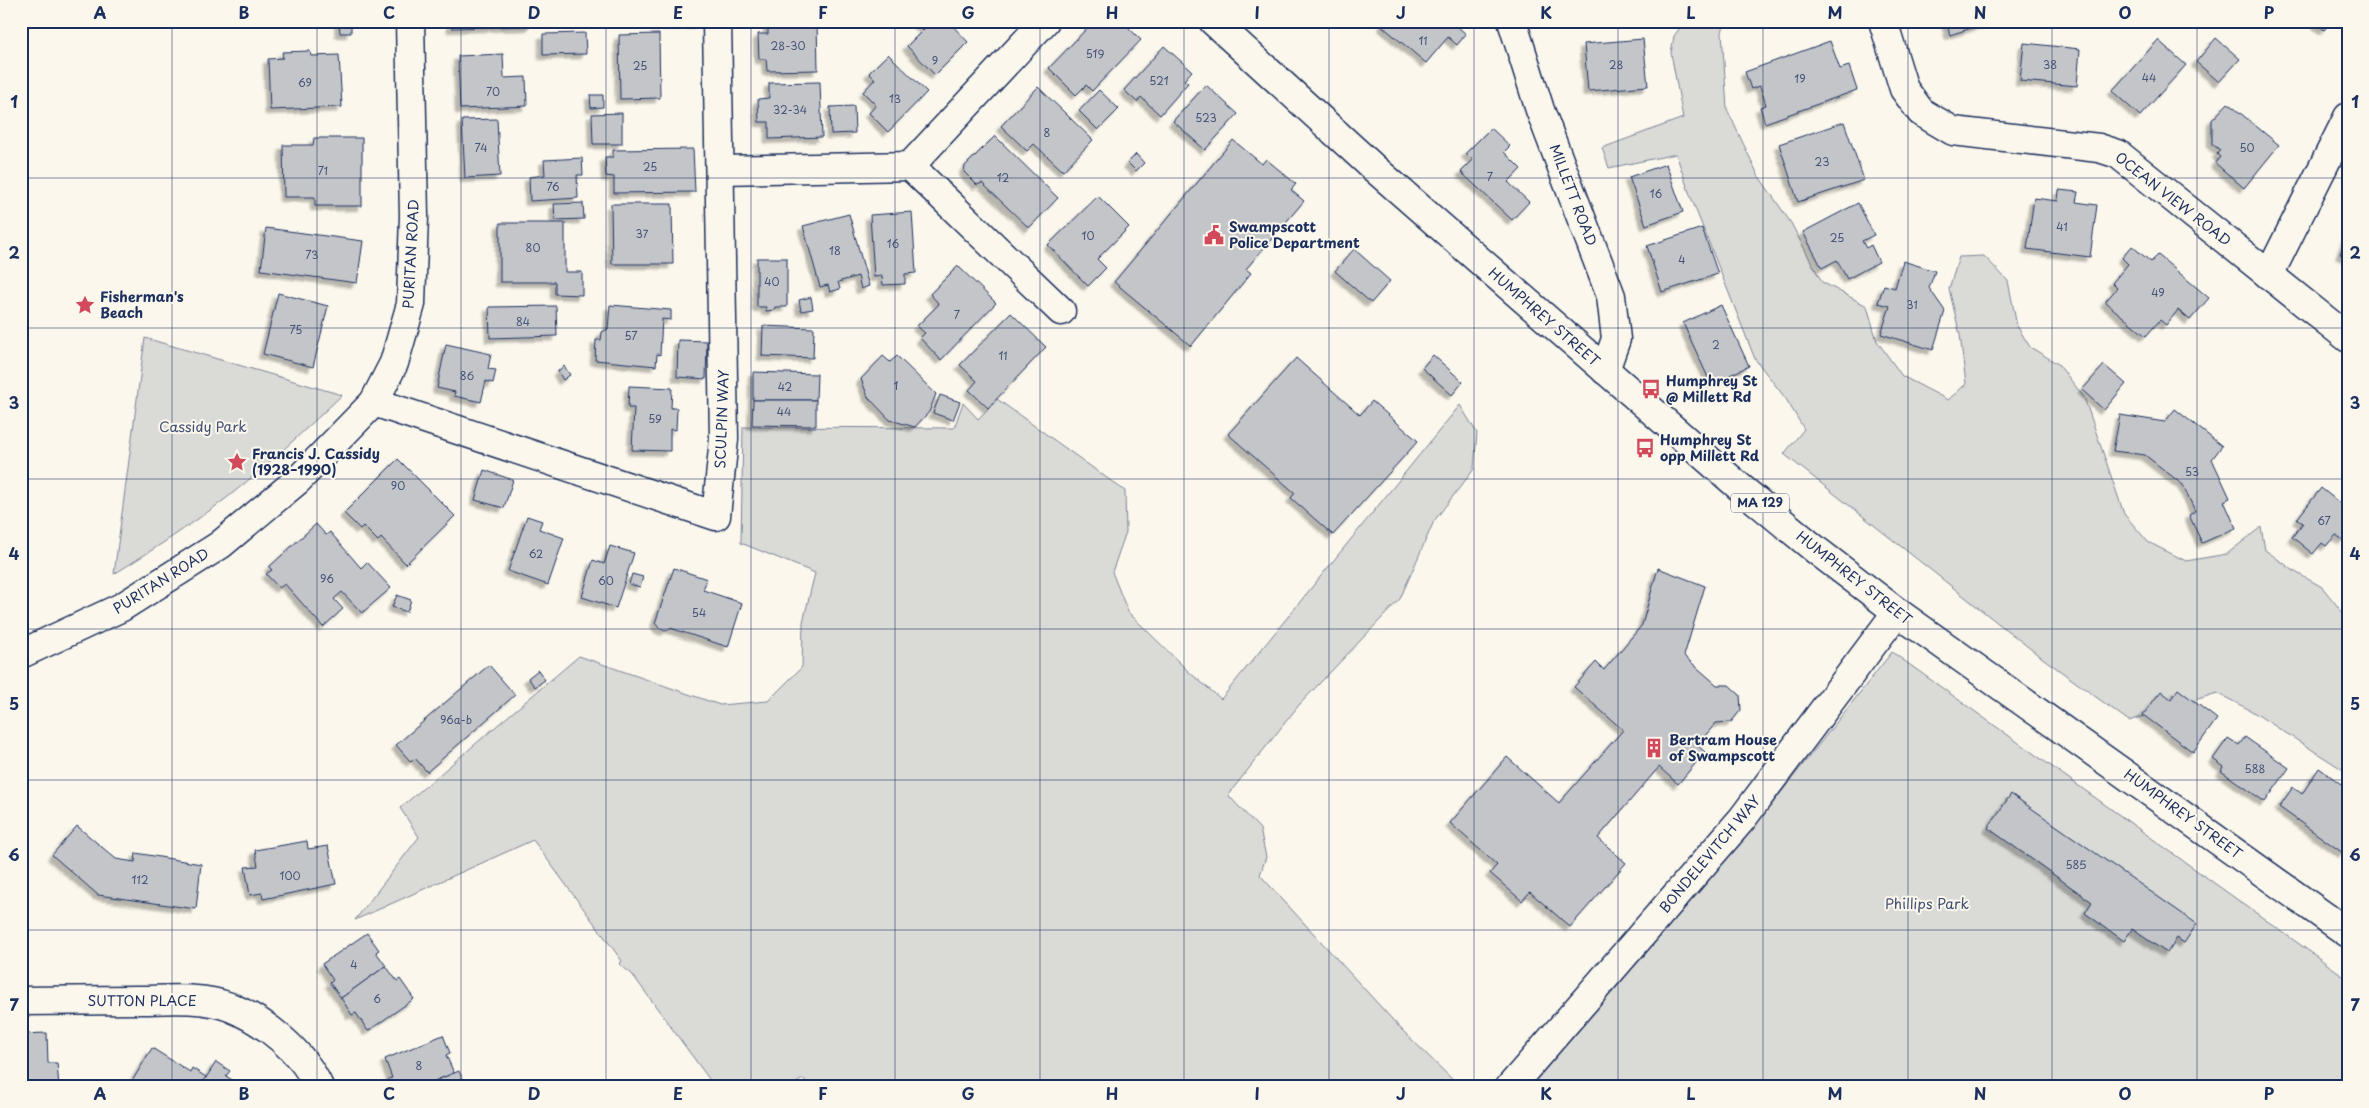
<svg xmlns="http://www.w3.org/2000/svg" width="2369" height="1108" font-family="'Playpen Sans',sans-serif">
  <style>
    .green { fill: #dadad7; stroke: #7a849a }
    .building { fill: #c3c5c9; stroke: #1b2f5e; filter: url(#shadow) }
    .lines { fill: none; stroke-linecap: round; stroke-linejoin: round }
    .minor-casing { stroke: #1b2f5e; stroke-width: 31 }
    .tertiary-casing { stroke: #1b2f5e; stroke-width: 31 }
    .primary-casing { stroke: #1b2f5e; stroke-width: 31 }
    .minor { stroke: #fbf7ec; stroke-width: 28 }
    .tertiary { stroke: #fbf7ec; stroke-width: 28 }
    .primary { stroke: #fbf7ec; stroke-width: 28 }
    .grid { fill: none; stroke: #1b2f5e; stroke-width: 1; stroke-opacity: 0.55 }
    .labels { text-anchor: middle; stroke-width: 4; stroke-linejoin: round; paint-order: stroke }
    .number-label { font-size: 11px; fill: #455479 }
    .shield { fill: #fbf7ec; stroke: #5e6b89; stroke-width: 1 }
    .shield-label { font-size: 12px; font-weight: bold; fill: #1b2f5e }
    .street-label { font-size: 14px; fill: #1b2f5e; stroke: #fbf7ec }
    .poi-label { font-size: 14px; font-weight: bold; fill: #1b2f5e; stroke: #fbf7ec; text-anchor: start }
    .park-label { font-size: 14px; fill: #415176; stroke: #fbf7ec }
    .neatline { fill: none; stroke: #1b2f5e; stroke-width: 2 }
    .grid-label { font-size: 16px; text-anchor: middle; font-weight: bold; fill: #1b2f5e }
  </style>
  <defs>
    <filter id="shadow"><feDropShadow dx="-4.5" dy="4.5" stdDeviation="1" flood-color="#0004"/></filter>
  </defs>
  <rect width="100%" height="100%" fill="#fbf7ec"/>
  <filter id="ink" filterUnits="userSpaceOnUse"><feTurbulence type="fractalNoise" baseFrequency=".02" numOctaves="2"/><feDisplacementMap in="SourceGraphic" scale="10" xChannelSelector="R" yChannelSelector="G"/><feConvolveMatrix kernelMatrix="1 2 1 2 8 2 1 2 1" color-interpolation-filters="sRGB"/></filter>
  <g filter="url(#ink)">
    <g class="green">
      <polygon points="1685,21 1702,21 1703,24 1712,21 1725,21 1722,32 1727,109 1758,175 1791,223 1822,282 1867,306 1877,341 1902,376 1948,400 1966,384 1960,335 1949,289 1959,257 1984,256 2008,281 2017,326 2030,347 2058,364 2084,397 2124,514 2148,542 2186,561 2227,554 2261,527 2265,550 2297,573 2322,587 2348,619 2348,773 2250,710 2217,693 2129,721 2037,654 1784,454 1804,429 1786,399 1755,359 1690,195 1676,154 1609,168 1602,148 1683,118 1671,53 1674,36"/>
      <path d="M 145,338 L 342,395 C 305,430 268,465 228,497 C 191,525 153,550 114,574 Z"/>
      <polygon points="997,399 1125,491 1126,532 1112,572 1128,612 1189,672 1221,699 1460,405 1477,433 1474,469 1434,521 1400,599 1299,705 1228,795 1260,829 1266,857 1260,875 1402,1030 1460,1087 813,1087 803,1079 789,1087 715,1087 632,974 619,964 622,961 533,840 355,920 419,837 400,808 579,656 720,705 768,701 802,667 803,622 815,573 741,543 743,427 954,428 963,403 978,419"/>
      <polygon points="1892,652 2348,979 2348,1087 1530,1087 1741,843"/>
    </g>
    <g class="building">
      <polygon points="339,21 351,21 351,33 340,33"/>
      <polygon points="451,21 532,21 532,26 452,28"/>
      <polygon points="666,21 698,21 698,24 667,25"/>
      <polygon points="768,21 817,21 818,70 767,71 766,59 759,59 758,34 768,34"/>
      <polygon points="916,21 948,21 968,42 935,75 907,46 924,29"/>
      <polygon points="1094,21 1122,21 1141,40 1092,91 1086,85 1076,95 1049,68"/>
      <polygon points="1386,21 1461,21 1458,27 1466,34 1457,45 1448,37 1426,63 1382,26"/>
      <polygon points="1946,21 1993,21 1950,35"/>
      <polygon points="2314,21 2332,21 2324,30"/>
      <polygon points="585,33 586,54 543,55 543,34"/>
      <polygon points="659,34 660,98 620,99 619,35"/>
      <polygon points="2216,38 2240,59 2219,82 2196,62"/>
      <polygon points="1643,39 1648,86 1588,91 1584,44"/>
      <polygon points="2158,40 2186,65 2140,116 2112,91"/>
      <polygon points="1830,41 1840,69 1849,66 1857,90 1765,123 1760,107 1766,105 1760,86 1751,89 1745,72"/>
      <polygon points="2024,43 2080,49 2077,86 2020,81"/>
      <polygon points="1164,46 1192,71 1184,80 1188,83 1160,115 1141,97 1137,102 1124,90"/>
      <polygon points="310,51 311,56 339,55 342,107 270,110 268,59 283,58 282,52"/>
      <polygon points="503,54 504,78 526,77 527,106 460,109 458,56"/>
      <polygon points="888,54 927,92 888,132 869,113 876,105 863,92 875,79 869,73"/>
      <polygon points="820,82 822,137 769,139 769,122 759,122 758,99 769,98 769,83"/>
      <polygon points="1206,85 1238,114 1205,150 1173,121"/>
      <polygon points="1038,87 1093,140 1063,171 1034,144 1027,151 1001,126"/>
      <polygon points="1099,90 1119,109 1098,130 1079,111"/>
      <polygon points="590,95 603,95 603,107 591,108"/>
      <polygon points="2228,103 2279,145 2244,188 2215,163 2220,157 2217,154 2220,150 2212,144 2212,120"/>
      <polygon points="854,106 855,133 831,134 830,107"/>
      <polygon points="622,113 622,144 593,144 592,114"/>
      <polygon points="497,119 500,176 465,178 462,120"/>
      <polygon points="1844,122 1864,180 1798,202 1779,144"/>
      <polygon points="1491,128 1510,146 1504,152 1521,169 1508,182 1529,202 1512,220 1461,172 1473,160 1466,153"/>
      <polygon points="995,136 1058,198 1029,228 982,183 977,185 964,172 965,166"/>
      <polygon points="314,138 362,138 362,206 315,206 315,197 284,197 283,145 313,145"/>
      <polygon points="1233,140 1262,164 1266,159 1296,184 1291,190 1304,201 1246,269 1251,273 1191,346 1114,282"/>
      <polygon points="693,149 695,192 614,193 614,177 606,176 605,157 613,157 613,150"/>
      <polygon points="1136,154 1144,163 1136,171 1128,163"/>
      <polygon points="582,158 583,175 577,175 578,198 530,201 529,177 545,175 544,160"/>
      <polygon points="1666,164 1683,212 1646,225 1629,177"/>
      <polygon points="2059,190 2078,192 2076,202 2097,205 2090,257 2027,249 2034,198 2058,201"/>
      <polygon points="1098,196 1129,227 1097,259 1106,268 1088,286 1048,245"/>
      <polygon points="583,203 584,219 555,220 554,204"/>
      <polygon points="1858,203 1874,235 1862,241 1866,248 1871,245 1879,262 1847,279 1837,260 1822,268 1803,232"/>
      <polygon points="611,204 672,204 673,264 612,264"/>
      <polygon points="912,212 916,273 905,274 905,284 883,285 882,276 874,277 870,215"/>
      <polygon points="849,214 869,286 861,289 858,276 838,282 840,289 830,292 828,285 820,287 803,226"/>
      <polygon points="500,223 565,223 565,272 582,272 582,295 555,294 555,282 500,282"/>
      <polygon points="266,228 363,241 357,283 261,270"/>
      <polygon points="1702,228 1718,274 1662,292 1647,246"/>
      <polygon points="2348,234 2348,258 2340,254"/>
      <polygon points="2132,246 2151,262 2158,255 2209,298 2190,320 2178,310 2166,325 2160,320 2146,336 2105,302 2117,288 2112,283 2128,264 2122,258"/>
      <polygon points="1354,249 1390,281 1371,303 1335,271"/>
      <polygon points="757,258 787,258 787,307 775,307 774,310 766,311 766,307 757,307"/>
      <polygon points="1903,261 1935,271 1929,288 1945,311 1933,350 1881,334 1890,306 1878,303 1884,285 1895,288"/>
      <polygon points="958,266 996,303 941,360 920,338 925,333 917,326 939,304 930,294"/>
      <polygon points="278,293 328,306 313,367 263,354"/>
      <polygon points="811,297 813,309 801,311 799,300"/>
      <polygon points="610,305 671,310 671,320 662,319 660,355 657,354 656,366 595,360 596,340 601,340 602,332 608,329"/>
      <polygon points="1721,305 1749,366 1711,384 1683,323"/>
      <polygon points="556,306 557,336 490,338 489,307"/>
      <polygon points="1011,313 1046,347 988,408 969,390 977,381 960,365"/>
      <polygon points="763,326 814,328 813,358 762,356"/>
      <polygon points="678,340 707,341 706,379 677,377"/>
      <polygon points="446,344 491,354 488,369 496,370 493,383 486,381 481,402 454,396 455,392 437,388"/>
      <polygon points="1433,355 1463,382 1452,395 1422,368"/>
      <polygon points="883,356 890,362 897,356 936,394 929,412 915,427 890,420 868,397 861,379"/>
      <polygon points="1296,358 1360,415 1372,401 1418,441 1333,535 1291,498 1295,493 1228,434"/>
      <polygon points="2104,365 2126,384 2104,410 2082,390"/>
      <polygon points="564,366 570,375 563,380 558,371"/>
      <polygon points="753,372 817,374 816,400 753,400"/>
      <polygon points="629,386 672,388 671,408 677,408 676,430 670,429 670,451 632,450 634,408 628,408"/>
      <polygon points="940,395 960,402 953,420 933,413"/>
      <polygon points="753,400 816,400 816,426 752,425"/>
      <polygon points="2175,409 2222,446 2212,459 2230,498 2224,501 2236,528 2202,543 2189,515 2195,511 2183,485 2145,455 2113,451 2120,415 2165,422"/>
      <polygon points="398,459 455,516 406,564 381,538 378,541 363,526 360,529 344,513"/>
      <polygon points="484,470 513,480 504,508 475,500"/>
      <polygon points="2321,488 2341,504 2348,496 2348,535 2343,540 2336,535 2326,546 2322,543 2313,554 2292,537 2303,523 2297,519"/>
      <polygon points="527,516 542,521 539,529 564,538 548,585 508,571"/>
      <polygon points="316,524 326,535 330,532 361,568 367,562 391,588 362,613 342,592 334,599 343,609 323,627 285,584 279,588 266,574 272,570 269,567"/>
      <polygon points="610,546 634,553 616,608 582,597 593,560 604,564"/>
      <polygon points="674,568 707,579 703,590 742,603 728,647 670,628 665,631 659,628 655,623"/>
      <polygon points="1658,568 1705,586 1684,656 1717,685 1729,685 1740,695 1741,710 1731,722 1716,723 1697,745 1705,752 1678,784 1659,767 1598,838 1626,863 1570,927 1530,892 1522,901 1490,873 1497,865 1450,823 1507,757 1559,803 1623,730 1574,687 1596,662 1604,670 1642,625"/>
      <polygon points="632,574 643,577 640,587 629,584"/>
      <polygon points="397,595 411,600 407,612 392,607"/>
      <polygon points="489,665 515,695 427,772 415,758 411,762 396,745"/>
      <polygon points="538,670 545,680 535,687 528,678"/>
      <polygon points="2178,689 2217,719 2193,752 2143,715 2161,691 2171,699"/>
      <polygon points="2245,737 2289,768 2265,802 2221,771 2224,767 2213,759 2228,738 2239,745"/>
      <polygon points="2319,768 2348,789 2348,846 2343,853 2279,807 2293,787 2302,794"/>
      <polygon points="2011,794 2197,924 2184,943 2177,938 2167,953 2132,929 2124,941 2085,913 2092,902 1988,828"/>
      <polygon points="77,826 116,859 135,862 136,853 201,864 196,909 98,895 52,855"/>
      <polygon points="307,841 308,849 328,846 336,884 263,899 262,893 250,895 245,867 258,866 255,850"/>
      <polygon points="367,933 379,950 376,952 386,966 341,998 330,983 333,980 322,964"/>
      <polygon points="386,966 397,981 400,979 414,999 368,1031 356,1013 352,1015 341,998"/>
      <polygon points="47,1033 48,1063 57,1063 59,1087 21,1087 21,1034"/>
      <polygon points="443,1035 450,1053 446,1055 454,1073 420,1087 391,1087 388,1079 392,1078 385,1059"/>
      <polygon points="152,1048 190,1072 192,1068 206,1077 200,1087 129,1086"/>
      <polygon points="216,1062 230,1071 226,1076 243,1087 200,1087"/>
      <polygon points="459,1071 465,1085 469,1084 470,1087 420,1087"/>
    </g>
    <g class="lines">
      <defs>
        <g id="minor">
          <polyline points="1512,21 1540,110 1611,296 1616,339 1605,370"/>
          <polyline points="1883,21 1904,89 1921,112 1953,131 2099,148 2118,154 2348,338"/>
          <polyline points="910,166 1061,311"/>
          <polyline points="721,170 910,166 1045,21"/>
          <polyline points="2269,275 2348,117"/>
          <polyline points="374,402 716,516 724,439 717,21"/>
          <path d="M 21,1001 C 59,1001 97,1000 135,1000 C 167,1000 200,996 230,1007 C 265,1021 303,1052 319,1087"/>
          <polyline points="1510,1087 1742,819 1897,612"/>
        </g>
        <polyline id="tertiary" points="21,654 122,607 220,545 298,480 374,402 394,363 411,304 414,216 410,21"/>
        <polyline id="primary" points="1213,21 1375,169 1495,274 1742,489 1816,550 1897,612 2348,933"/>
      </defs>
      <use href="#minor" class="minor-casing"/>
      <use href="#tertiary" class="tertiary-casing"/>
      <use href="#primary" class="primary-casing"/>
      <use href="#minor" class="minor"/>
      <use href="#tertiary" class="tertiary"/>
      <use href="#primary" class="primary"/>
    </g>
  </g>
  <path class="grid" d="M 172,21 L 172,1087M 317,21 L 317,1087M 461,21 L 461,1087M 606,21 L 606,1087M 751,21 L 751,1087M 895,21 L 895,1087M 1040,21 L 1040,1087M 1184,21 L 1184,1087M 1329,21 L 1329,1087M 1474,21 L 1474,1087M 1618,21 L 1618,1087M 1763,21 L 1763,1087M 1908,21 L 1908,1087M 2052,21 L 2052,1087M 2197,21 L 2197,1087M 21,178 L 2348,178M 21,328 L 2348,328M 21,479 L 2348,479M 21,629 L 2348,629M 21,780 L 2348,780M 21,930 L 2348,930"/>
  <defs>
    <symbol id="civic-bare" viewBox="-9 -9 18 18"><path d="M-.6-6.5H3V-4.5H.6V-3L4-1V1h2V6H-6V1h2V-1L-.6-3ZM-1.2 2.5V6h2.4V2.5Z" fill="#d1495b" stroke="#fbf7ec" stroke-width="2.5" paint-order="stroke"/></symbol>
    <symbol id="sight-bare" viewBox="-9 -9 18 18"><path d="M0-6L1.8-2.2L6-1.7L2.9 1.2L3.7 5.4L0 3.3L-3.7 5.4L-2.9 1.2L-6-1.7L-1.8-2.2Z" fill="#d1495b" stroke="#fbf7ec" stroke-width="2.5" paint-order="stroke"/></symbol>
    <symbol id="bus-bare" viewBox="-9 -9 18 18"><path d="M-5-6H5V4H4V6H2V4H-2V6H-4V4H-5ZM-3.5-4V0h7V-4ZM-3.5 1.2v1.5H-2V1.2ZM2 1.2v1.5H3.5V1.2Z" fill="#d1495b" stroke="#fbf7ec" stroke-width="2.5" paint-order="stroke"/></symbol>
    <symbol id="building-bare" viewBox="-9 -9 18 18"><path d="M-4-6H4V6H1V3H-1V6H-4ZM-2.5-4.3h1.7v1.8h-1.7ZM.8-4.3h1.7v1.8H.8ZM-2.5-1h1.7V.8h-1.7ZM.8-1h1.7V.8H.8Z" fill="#d1495b" stroke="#fbf7ec" stroke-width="2.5" paint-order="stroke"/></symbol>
  </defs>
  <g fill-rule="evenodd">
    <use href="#civic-bare" x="1200" y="221" width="28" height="28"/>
    <use href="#sight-bare" x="71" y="291" width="28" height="28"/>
    <use href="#bus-bare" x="1637" y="375" width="28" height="28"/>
    <use href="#bus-bare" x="1631" y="434" width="28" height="28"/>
    <use href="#sight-bare" x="223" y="448" width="28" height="28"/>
    <use href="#building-bare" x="1640" y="734" width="28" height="28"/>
  </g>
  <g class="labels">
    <g class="number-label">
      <text x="1423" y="45">11</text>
      <text x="788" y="50">28-30</text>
      <text x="1095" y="58">519</text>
      <text x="935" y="65">9</text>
      <text x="1616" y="69">28</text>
      <text x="2050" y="69">38</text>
      <text x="640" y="70">25</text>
      <text x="2149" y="82">44</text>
      <text x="1800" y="83">19</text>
      <text x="1159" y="85">521</text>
      <text x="305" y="87">69</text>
      <text x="493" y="96">70</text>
      <text x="895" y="103">13</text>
      <text x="790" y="114">32-34</text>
      <text x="1206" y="122">523</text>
      <text x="1047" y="137">8</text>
      <text x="481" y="152">74</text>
      <text x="2247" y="152">50</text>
      <text x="1822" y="166">23</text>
      <text x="650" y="171">25</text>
      <text x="323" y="175">71</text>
      <text x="1490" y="181">7</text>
      <text x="1003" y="182">12</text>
      <text x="553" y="191">76</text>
      <text x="1656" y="198">16</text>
      <text x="2062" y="231">41</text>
      <text x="642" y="238">37</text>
      <text x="1088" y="240">10</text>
      <text x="1837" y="242">25</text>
      <text x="893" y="248">16</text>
      <text x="533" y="252">80</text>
      <text x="835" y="255">18</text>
      <text x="312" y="259">73</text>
      <text x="1682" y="264">4</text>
      <text x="772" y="286">40</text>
      <text x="2158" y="297">49</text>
      <text x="1912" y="309">31</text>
      <text x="957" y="319">7</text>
      <text x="523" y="326">84</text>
      <text x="296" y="334">75</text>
      <text x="631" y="340">57</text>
      <text x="1716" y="349">2</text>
      <text x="1003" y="360">11</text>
      <text x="467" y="380">86</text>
      <text x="896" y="390">1</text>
      <text x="785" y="391">42</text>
      <text x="784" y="416">44</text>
      <text x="655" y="423">59</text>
      <text x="2192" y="476">53</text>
      <text x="398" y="490">90</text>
      <text x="2324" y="525">67</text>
      <text x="536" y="558">62</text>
      <text x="327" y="583">96</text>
      <text x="606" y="585">60</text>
      <text x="699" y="617">54</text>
      <text x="456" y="724">96a-b</text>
      <text x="2255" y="773">588</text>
      <text x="2076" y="869">585</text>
      <text x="290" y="880">100</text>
      <text x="140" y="884">112</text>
      <text x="354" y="969">4</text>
      <text x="377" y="1003">6</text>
      <text x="419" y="1070">8</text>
    </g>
    <rect class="shield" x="1731" y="493.5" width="58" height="19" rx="4"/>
    <g class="shield-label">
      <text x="1760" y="507">MA 129</text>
    </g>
    <g class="street-label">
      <text transform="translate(1573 195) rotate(69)" y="5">MILLETT ROAD</text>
      <text transform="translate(2173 199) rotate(38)" y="5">OCEAN VIEW ROAD</text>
      <text transform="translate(411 254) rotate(-87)" y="5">PURITAN ROAD</text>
      <text transform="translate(1544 317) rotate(41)" y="5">HUMPHREY STREET</text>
      <text transform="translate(722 419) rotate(-88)" y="5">SCULPIN WAY</text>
      <text transform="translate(1854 578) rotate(38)" y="5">HUMPHREY STREET</text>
      <text transform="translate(161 581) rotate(-32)" y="5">PURITAN ROAD</text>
      <text transform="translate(2183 814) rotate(36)" y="5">HUMPHREY STREET</text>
      <text transform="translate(1710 854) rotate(-50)" y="5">BONDELEVITCH WAY</text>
      <text x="142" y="1006">SUTTON PLACE</text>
    </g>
    <g class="poi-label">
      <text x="1229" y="232">Swampscott<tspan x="1229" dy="16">Police Department</tspan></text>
      <text x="100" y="302">Fisherman's<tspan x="100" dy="16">Beach</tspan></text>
      <text x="1666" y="386">Humphrey St<tspan x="1666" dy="16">@ Millett Rd</tspan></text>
      <text x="1660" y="445">Humphrey St<tspan x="1660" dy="16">opp Millett Rd</tspan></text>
      <text x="252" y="459">Francis J. Cassidy<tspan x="252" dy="16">(1928–1990)</tspan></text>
      <text x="1669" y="745">Bertram House<tspan x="1669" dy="16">of Swampscott</tspan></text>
    </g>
    <g class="park-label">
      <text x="203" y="432">Cassidy Park</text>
      <text x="1927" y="909">Phillips Park</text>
    </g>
  </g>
  <rect width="2369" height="1108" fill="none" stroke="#fbf7ec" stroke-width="55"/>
  <rect x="28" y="28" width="2314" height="1052" class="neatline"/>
  <g class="grid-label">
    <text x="100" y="19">A</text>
    <text x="244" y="19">B</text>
    <text x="389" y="19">C</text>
    <text x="534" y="19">D</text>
    <text x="678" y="19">E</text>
    <text x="823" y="19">F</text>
    <text x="968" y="19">G</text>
    <text x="1112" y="19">H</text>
    <text x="1257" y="19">I</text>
    <text x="1401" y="19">J</text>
    <text x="1546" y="19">K</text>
    <text x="1691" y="19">L</text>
    <text x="1835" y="19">M</text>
    <text x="1980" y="19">N</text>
    <text x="2125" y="19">O</text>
    <text x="2269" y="19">P</text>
    <text x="14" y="108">1</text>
    <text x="2355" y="108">1</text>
    <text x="14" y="259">2</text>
    <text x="2355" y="259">2</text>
    <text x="14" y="409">3</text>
    <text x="2355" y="409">3</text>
    <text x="14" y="560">4</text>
    <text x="2355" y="560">4</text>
    <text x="14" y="710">5</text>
    <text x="2355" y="710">5</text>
    <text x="14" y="861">6</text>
    <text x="2355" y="861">6</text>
    <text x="14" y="1011">7</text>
    <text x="2355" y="1011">7</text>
    <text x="100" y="1100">A</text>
    <text x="244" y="1100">B</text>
    <text x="389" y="1100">C</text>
    <text x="534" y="1100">D</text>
    <text x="678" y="1100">E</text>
    <text x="823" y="1100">F</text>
    <text x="968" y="1100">G</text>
    <text x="1112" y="1100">H</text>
    <text x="1257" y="1100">I</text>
    <text x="1401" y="1100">J</text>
    <text x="1546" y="1100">K</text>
    <text x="1691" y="1100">L</text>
    <text x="1835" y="1100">M</text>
    <text x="1980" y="1100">N</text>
    <text x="2125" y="1100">O</text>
    <text x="2269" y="1100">P</text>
  </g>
</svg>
